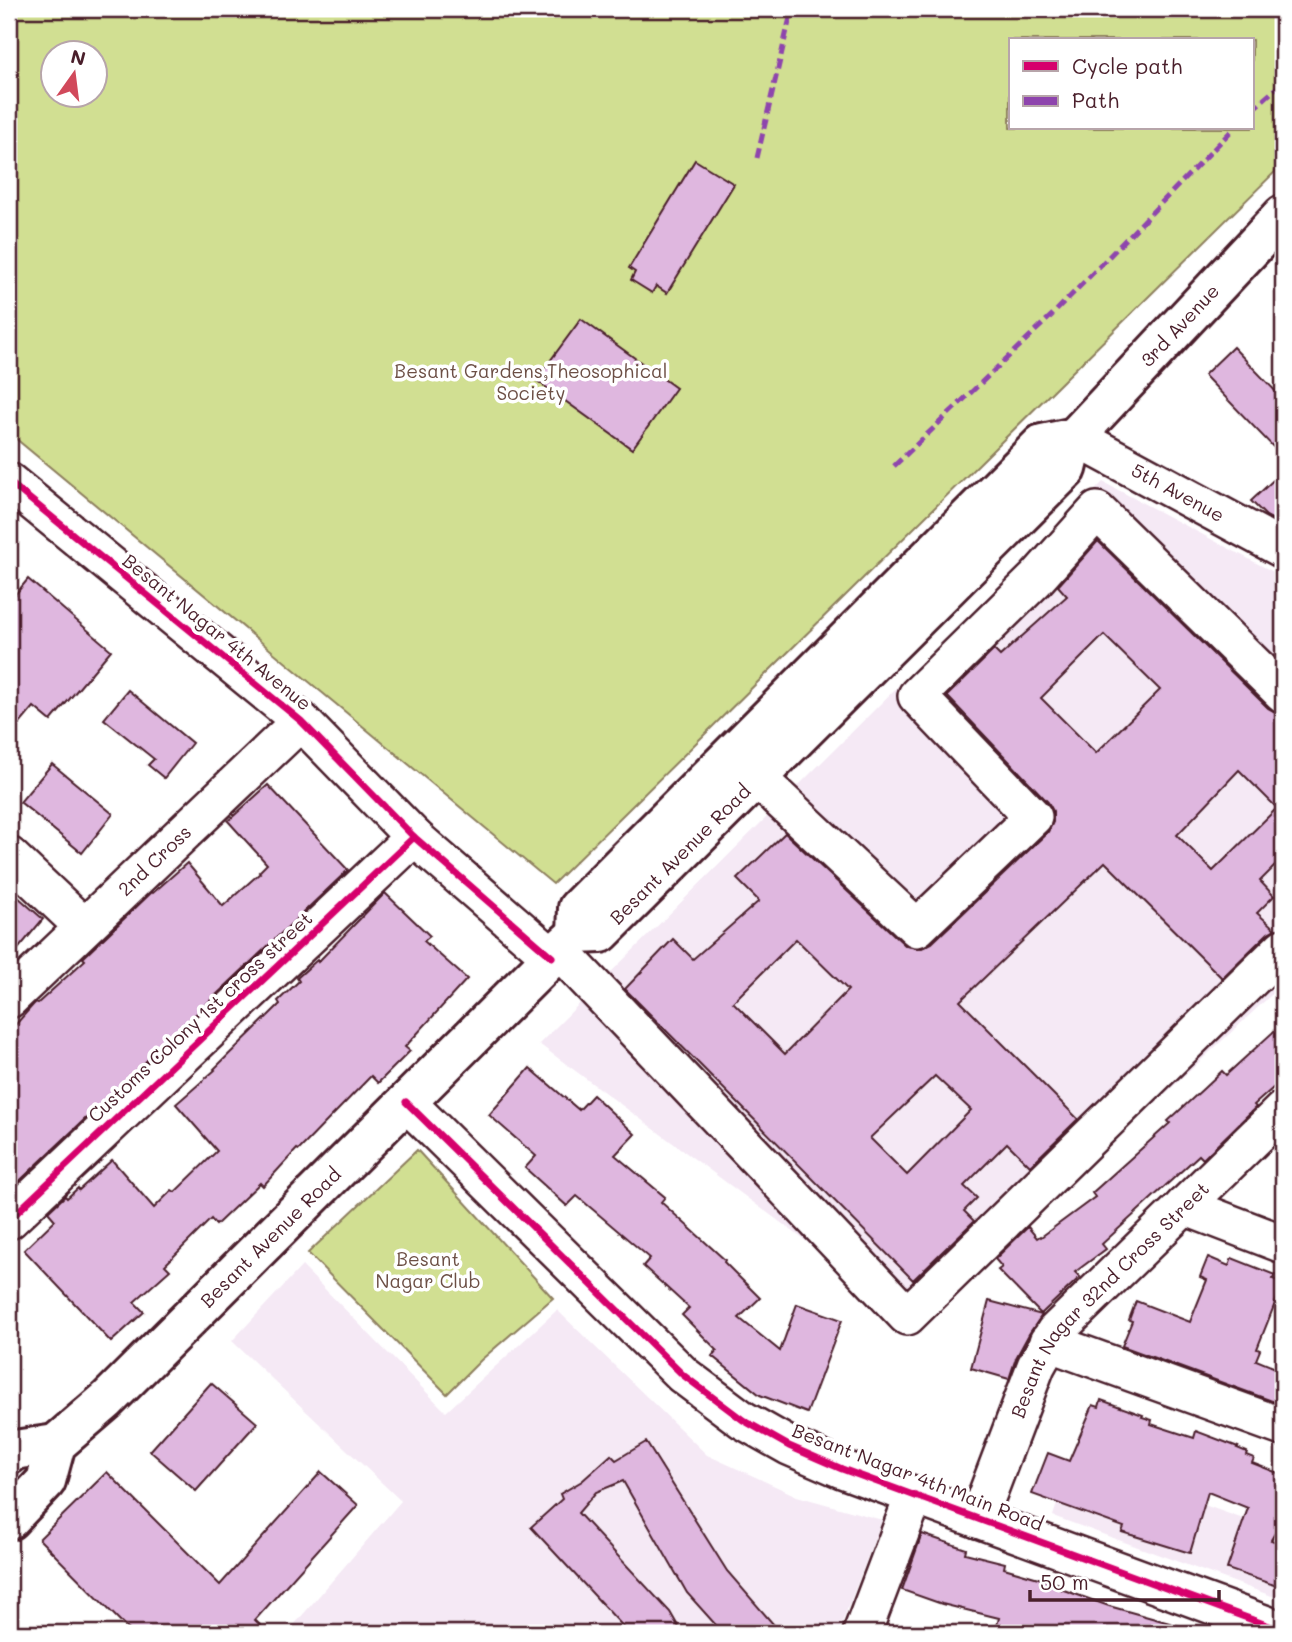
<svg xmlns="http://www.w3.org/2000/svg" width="1292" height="1642" font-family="Mali,sans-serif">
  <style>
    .built { fill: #f5e9f5 }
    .green { fill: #d1df92; stroke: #8e7f5e; stroke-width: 2; fill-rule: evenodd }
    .building { fill: #dfb7df; stroke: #4a1f2b; stroke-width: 2; fill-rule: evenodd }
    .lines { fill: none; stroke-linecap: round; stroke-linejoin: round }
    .minor-casing { stroke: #4a1f2b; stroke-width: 42 }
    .major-casing { stroke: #4a1f2b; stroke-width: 44 }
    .minor { stroke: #fff; stroke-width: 37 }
    .major { stroke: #fff; stroke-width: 38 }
    .quiet { stroke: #8e44ad; stroke-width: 5; stroke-dasharray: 10 5; stroke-linecap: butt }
    .cycleway-casing { stroke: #fff; stroke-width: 11 }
    .cycleway { stroke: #d6006c; stroke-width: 7 }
    .labels { text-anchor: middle; stroke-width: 7; stroke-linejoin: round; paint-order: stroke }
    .street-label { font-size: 19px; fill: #4a1f2b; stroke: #fff }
    .park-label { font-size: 19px; fill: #6c4f45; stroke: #fff }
  </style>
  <rect width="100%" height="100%" fill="#fff"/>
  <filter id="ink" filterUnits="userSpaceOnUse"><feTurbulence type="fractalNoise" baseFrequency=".0143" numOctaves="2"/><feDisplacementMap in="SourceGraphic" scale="14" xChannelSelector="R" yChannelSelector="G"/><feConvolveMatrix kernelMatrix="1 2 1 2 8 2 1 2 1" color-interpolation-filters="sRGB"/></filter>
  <g filter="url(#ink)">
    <g class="built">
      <polygon points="1103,482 1283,577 1283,984 918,1324 539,1044"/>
      <polygon points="302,1266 446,1412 557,1310 707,1455 797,1496 882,1520 838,1633 287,1633 401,1501 232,1341"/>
      <polygon points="1072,1458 1283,1533 1283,1600 1053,1516"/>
    </g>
    <g class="green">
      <path d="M 9,9 L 1283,9 L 1283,164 L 553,884 L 9,433 ZM 1010,40 L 1252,40 L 1252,128 L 1010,128 ZM 52,52 L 94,52 L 94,94 L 52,94 Z"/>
      <polygon points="417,1150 553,1298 481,1360 447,1394 308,1253"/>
    </g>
    <g class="building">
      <polygon points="695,160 734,184 667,293 656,286 652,293 631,280 635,272 629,268"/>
      <polygon points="581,319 676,388 632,449 536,380"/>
      <polygon points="1233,347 1283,399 1283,457 1204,375"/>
      <polygon points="1283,471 1283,525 1266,516 1251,501"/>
      <path d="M 1098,541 L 1268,708 L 1277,713 L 1283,714 L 1283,858 L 1260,881 L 1274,896 L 1257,913 L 1275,929 L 1268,933 L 1222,978 L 1105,862 L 960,1001 L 1078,1119 L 1030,1166 L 1007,1143 L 964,1186 L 977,1198 L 964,1211 L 974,1221 L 913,1280 L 625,989 L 673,939 L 693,959 L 759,901 L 737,879 L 785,833 L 906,946 L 922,948 L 932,943 L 1048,832 L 1053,822 L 1053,811 L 1048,802 L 947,696 L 994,650 L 1000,656 L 1067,596 L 1058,586 ZM 1104,635 L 1160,690 L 1096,753 L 1041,698 ZM 1239,770 L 1277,808 L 1213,871 L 1177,835 ZM 796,939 L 848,990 L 785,1054 L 733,1002 ZM 935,1076 L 971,1110 L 907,1175 L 870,1138 Z"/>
      <polygon points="28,579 111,650 51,721 34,707 9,737 9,602"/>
      <polygon points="128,690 192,743 164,778 148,765 154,759 104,719"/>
      <polygon points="52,764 113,814 82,853 20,802"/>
      <polygon points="268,785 348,870 9,1191 9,1032 33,1005 36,1002 38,1003 85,960 83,958 152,892 153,893 187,863 223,906 260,873 259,872 267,864 228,821"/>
      <polygon points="9,889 43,919 9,960"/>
      <polygon points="385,893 430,936 424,941 467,979 405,1047 410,1051 378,1083 371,1076 299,1150 297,1149 263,1186 260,1183 216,1225 211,1219 165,1265 170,1270 134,1302 144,1312 111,1342 24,1250 55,1220 48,1212 65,1196 67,1198 78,1188 79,1190 112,1160 154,1208 172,1190 175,1192 217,1151 176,1104 215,1070 214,1069 280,1004 278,1001 299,981 297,978 317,960 318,962"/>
      <polygon points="1283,1023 1283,1079 1254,1105 1256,1107 1203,1159 1199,1155 1102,1244 1106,1249 1075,1272 1080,1277 1041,1314 998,1270 1002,1267 995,1259 1028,1227 1037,1238 1040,1236 1041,1237 1095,1197 1092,1193 1170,1123 1168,1121 1204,1088 1222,1071 1226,1075"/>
      <polygon points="530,1068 579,1110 593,1095 635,1134 615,1155 665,1197 661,1202 725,1260 724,1262 760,1298 739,1318 780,1351 797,1304 842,1320 807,1413 760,1395 712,1356 717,1350 682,1315 689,1308 643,1266 650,1258 577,1196 567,1206 525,1168 536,1156 489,1115"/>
      <polygon points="1208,1257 1229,1266 1232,1258 1275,1275 1273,1279 1283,1283 1257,1349 1260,1350 1256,1360 1283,1371 1283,1405 1122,1346 1132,1321 1129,1320 1136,1301 1190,1322 1207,1280 1200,1277"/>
      <polygon points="989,1301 1042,1315 1029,1334 1016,1358 1009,1379 971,1368"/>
      <polygon points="211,1383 257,1423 196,1491 150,1451"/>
      <polygon points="1101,1400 1143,1415 1142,1417 1152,1420 1151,1424 1194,1438 1196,1431 1238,1447 1237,1448 1247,1452 1246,1455 1254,1458 1252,1463 1283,1475 1283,1519 1271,1540 1283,1544 1283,1588 1227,1569 1248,1508 1208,1492 1190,1553 1122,1532 1124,1527 1032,1494 1048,1453 1069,1461 1093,1405 1099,1407"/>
      <polygon points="646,1442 727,1571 781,1633 723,1633 687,1593 623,1481 596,1492 578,1513 670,1612 682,1633 629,1633 531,1527 562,1499 560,1494 582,1481 611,1455 616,1460"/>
      <polygon points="107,1472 220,1585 321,1472 358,1505 255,1620 268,1633 132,1633 39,1539"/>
      <polygon points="922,1534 966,1549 965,1553 1005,1563 1004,1568 1059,1584 1058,1588 1109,1606 1184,1627 1184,1633 1027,1633 997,1625 999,1618 942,1604 902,1590"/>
    </g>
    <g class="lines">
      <defs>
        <g id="minor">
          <path id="s1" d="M 1075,437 L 1283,549"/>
          <polyline points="9,482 301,721 414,837 552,957"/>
          <polyline points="757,778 917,928 1033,817 917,696 1036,579 1097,511 1283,693"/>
          <polyline points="9,856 84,927"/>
          <polyline points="559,950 907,1316 1283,948"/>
          <path id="s2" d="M 9,999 L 301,721"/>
          <polyline points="406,1102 683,1375 743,1420 789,1446 842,1469 1283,1631"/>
          <polyline points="1184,1206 1283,1244"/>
          <polyline points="9,1220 414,837"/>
          <polyline points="1048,1342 1283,1427"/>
          <path id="s3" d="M 978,1519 L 1036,1366 L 1055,1332 L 1283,1110"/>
          <polyline points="862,1633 914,1496"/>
        </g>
        <g id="major">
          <polyline points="577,934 578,908 1042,444 1075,437"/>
          <polyline points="9,1455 14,1450 56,1444"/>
          <path id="s4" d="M 9,1520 L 46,1481 L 56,1444 L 107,1400 L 559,950 L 577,934 L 601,933 L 1067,469 L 1075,437 L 1283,215"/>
        </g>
      </defs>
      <use href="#minor" class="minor-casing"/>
      <use href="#major" class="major-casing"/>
      <use href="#minor" class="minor"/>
      <use href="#major" class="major"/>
      <g class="quiet">
        <polyline points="1252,110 1283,82"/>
        <polyline points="757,158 792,9"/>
        <polyline points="894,466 1052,315 1234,128"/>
      </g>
      <defs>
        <g id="cycleway">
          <polyline points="9,482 301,721 414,837 552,957"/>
          <polyline points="406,1102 683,1375 743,1420 789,1446 842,1469 1283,1631"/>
          <polyline points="9,1220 414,837"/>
        </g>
      </defs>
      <use href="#cycleway" class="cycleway-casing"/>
      <use href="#cycleway" class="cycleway"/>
    </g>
  </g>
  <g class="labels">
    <g class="street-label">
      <text dy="7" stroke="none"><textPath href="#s4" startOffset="1689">3rd Avenue</textPath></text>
      <text dy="7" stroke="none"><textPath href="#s1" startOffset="117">5th Avenue</textPath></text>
      <text transform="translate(217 632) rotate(39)" y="7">Besant Nagar 4th Avenue</text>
      <text dy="7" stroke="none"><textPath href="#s4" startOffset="957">Besant Avenue Road</textPath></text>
      <text dy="7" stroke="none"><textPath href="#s2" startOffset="201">2nd Cross</textPath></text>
      <text transform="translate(200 1017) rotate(-43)" y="7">Customs Colony 1st cross street</text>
      <text dy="7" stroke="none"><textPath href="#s4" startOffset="390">Besant Avenue Road</textPath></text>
      <text dy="7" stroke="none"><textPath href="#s3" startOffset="261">Besant Nagar 32nd Cross Street</textPath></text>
      <text transform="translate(918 1477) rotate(21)" y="7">Besant Nagar 4th Main Road</text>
    </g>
    <g class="park-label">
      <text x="531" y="378">Besant Gardens,Theosophical<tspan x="531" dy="22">Society</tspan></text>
      <text x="428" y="1266">Besant<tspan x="428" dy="22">Nagar Club</tspan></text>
    </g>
  </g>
  <rect width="1292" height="1642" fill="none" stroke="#fff" stroke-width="35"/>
  <rect x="18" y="18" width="1257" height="1607" fill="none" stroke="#4a1f2b" stroke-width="2.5" filter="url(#ink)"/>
  <rect x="1009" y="38" width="245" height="91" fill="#ffffff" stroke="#b7a5aa" stroke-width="2"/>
  <rect x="1023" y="61" width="35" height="10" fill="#d6006c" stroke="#b7a5aa" stroke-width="2"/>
  <text x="1072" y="74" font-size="21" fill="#4a1f2b">Cycle path</text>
  <rect x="1023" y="96" width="35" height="10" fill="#8e44ad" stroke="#b7a5aa" stroke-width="2"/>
  <text x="1072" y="108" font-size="21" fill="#4a1f2b">Path</text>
  <g transform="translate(74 74) rotate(14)"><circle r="33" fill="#ffffff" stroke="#b7a5aa" stroke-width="2"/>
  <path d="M0-5L12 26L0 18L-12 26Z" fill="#d1495b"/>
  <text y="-10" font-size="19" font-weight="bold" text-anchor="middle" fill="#4a1f2b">N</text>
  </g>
  <path d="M1030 1590v10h189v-10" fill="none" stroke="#4a1f2b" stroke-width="3.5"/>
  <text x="1040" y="1590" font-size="21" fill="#4a1f2b" stroke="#ffffff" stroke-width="5" paint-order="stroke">50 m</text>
</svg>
